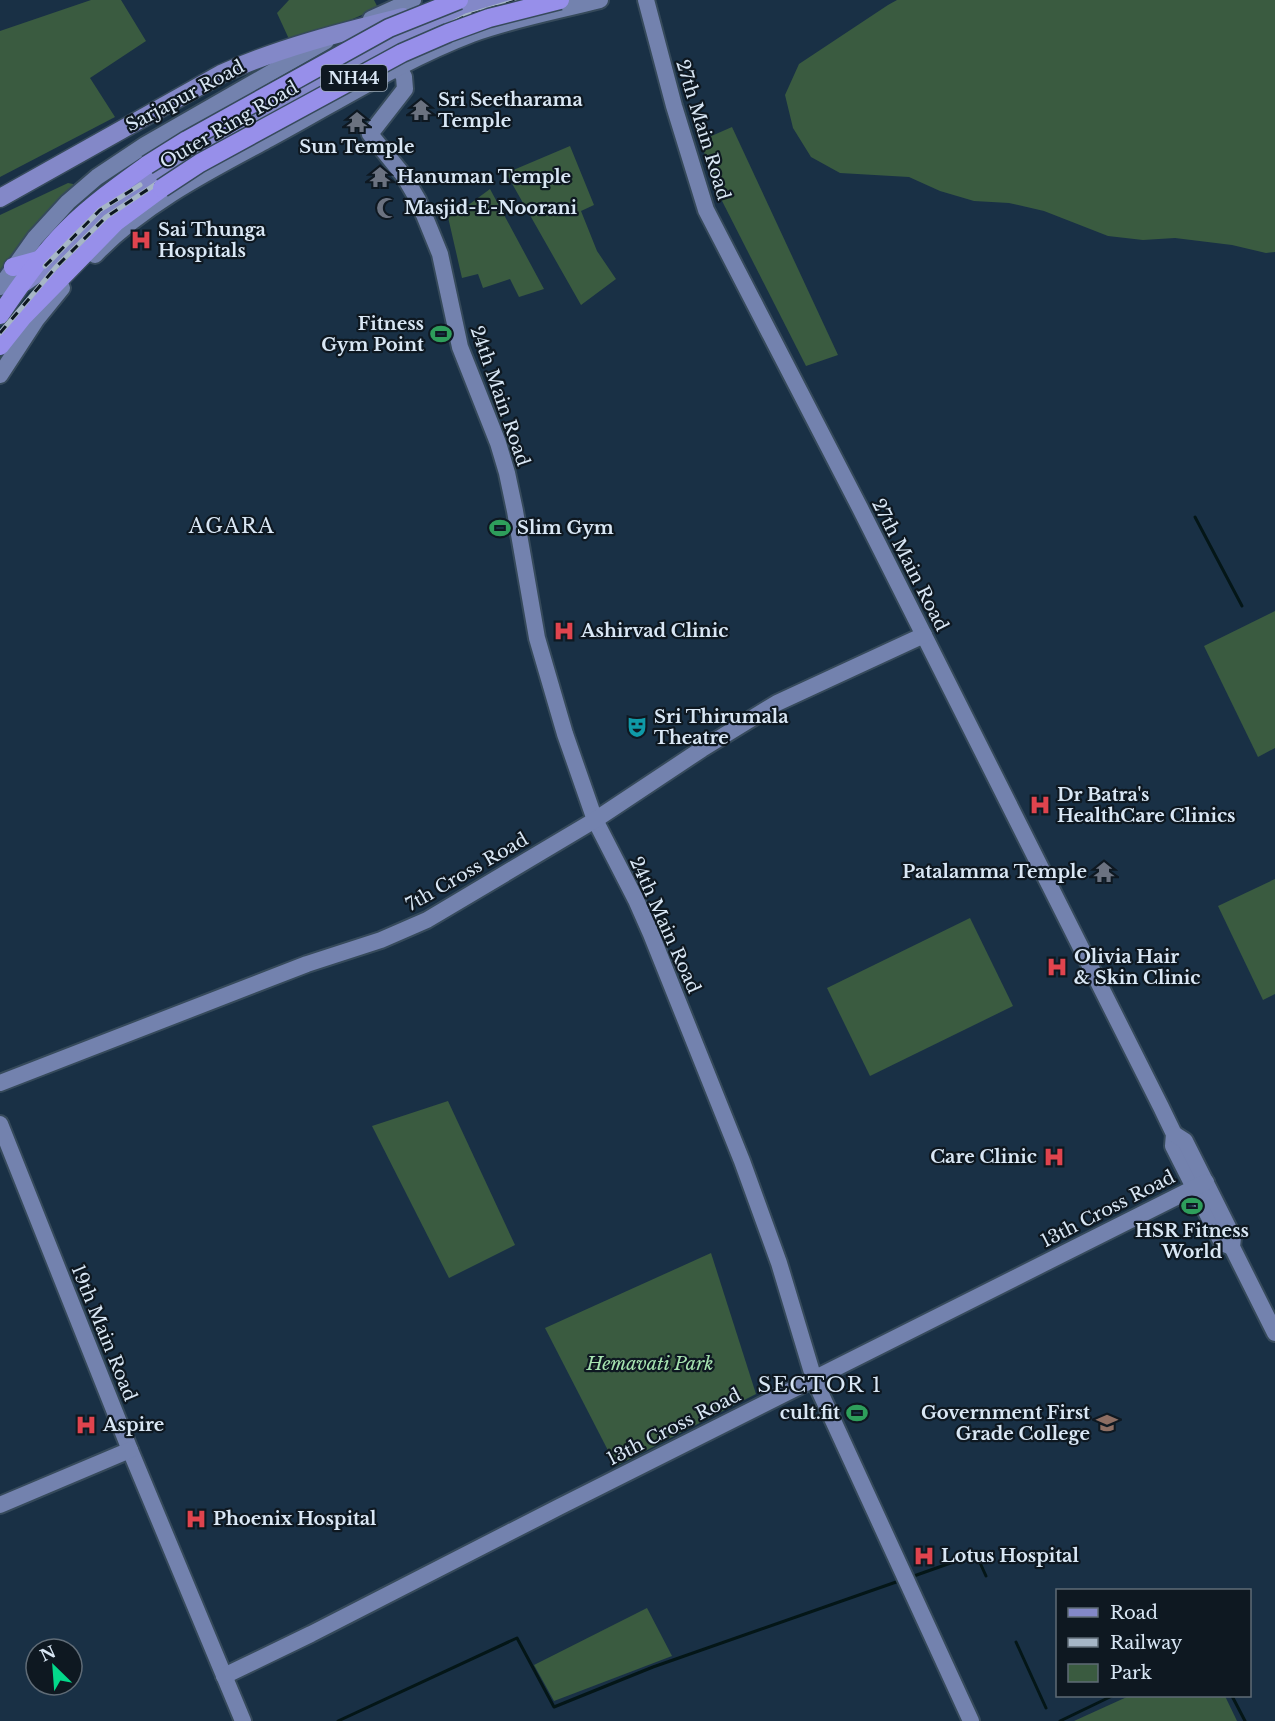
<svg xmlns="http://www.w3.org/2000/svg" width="1275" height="1721" font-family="'Libre Baskerville',serif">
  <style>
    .green { fill: #3a5b40 }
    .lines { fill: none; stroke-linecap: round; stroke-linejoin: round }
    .stream { stroke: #041617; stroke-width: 3 }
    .secondary-casing { stroke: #364a5b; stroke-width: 20 }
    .primary-casing { stroke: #364a5b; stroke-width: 21 }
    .highway-casing { stroke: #364a5b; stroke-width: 21 }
    .secondary { stroke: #7382ae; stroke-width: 16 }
    .primary { stroke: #8388c8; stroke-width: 18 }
    .highway { stroke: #978fea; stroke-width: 18 }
    .rail-casing { stroke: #a6b6c6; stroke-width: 5 }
    .rail { stroke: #0e1821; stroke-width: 3; stroke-dasharray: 9; stroke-linecap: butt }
    .highway-bridge-casing { stroke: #364a5b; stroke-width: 21; stroke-linecap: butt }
    .highway-bridge { stroke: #978fea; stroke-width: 18 }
    .labels { text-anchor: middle; stroke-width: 4.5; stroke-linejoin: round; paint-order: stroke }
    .shield { fill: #0e1821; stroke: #9ca9b5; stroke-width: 1.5 }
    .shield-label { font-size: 16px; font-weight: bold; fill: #d9e7f5 }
    .street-label { font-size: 18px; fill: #d9e7f5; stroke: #0e1821 }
    .poi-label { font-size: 18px; font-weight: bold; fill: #d9e7f5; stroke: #0e1821; text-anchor: start }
    .park-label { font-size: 18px; font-style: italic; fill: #a7e4b1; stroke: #0e1821 }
    .neighbourhood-label { font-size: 20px; letter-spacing: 1.5px; fill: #d9e7f5; stroke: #0e1821 }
    .quarter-label { font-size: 21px; letter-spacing: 1.5px; fill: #d9e7f5; stroke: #0e1821 }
  </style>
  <rect width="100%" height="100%" fill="#193045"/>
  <g class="green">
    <polygon points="91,0 121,0 146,41 90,78 115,117 0,177 0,31"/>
    <polygon points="289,0 374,0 378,8 341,24 289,39 277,13"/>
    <polygon points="897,0 1275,0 1275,252 1266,253 1232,245 1175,238 1143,240 1108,236 1044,211 1009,203 974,201 940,191 909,177 840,173 811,157 793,128 785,95 799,64 888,5"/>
    <polygon points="732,127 838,355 806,366 720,197 700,141"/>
    <polygon points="570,146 594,205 581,211 597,251 616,279 581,305 506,173"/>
    <polygon points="68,183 73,184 73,187 54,205 17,248 0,270 0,215"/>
    <polygon points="490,189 544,289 519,297 510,279 483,288 478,274 462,278 448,217 467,206"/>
    <polygon points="1275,611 1275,748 1258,757 1204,646"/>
    <polygon points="1275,879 1275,994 1263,1000 1218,906"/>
    <polygon points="970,918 1013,1006 870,1076 827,988"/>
    <polygon points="448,1101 515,1245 449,1278 372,1126"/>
    <polygon points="711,1253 756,1394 616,1466 545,1328"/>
    <polygon points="647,1608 672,1656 554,1701 534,1665"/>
    <polygon points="1129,1696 1225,1696 1237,1721 1074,1721"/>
  </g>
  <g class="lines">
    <g class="stream">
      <polyline points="1195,517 1242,606"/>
      <polyline points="911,1577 976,1554 986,1576"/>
      <polyline points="1016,1642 1046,1708"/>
      <polyline points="1232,1696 1245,1721"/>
      <polyline points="338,1721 517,1638 554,1707 653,1667 899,1581"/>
      <polyline points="1060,1721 1112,1696"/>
    </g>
    <defs>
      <g id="secondary">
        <polyline points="646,0 674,106 706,210 860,508 1161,1107 1174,1134 1173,1146 1222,1243 1232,1247"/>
        <polyline points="371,19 413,0"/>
        <polyline points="399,68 404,77 405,89 370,134 404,176 418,200 440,254 460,347 498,443 507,473 515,511 537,638 565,734 595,820 636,900 651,934 742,1161 779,1263 814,1379 971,1721"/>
        <path d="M 95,255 C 142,205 209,171 269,139 C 336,103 401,61 472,34 C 513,19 557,11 600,0"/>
        <polyline points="0,287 35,238 68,202 97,177 145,145 326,41"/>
        <polyline points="0,375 36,320 62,288"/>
        <polyline points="0,1083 307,964 381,940 427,920 595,820 702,749 777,703 924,635"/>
        <polyline points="0,1124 130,1450 243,1721"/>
        <polyline points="1174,1134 1185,1141 1233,1237 1232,1247 1275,1333"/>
        <polyline points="0,1505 130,1450"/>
        <polyline points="224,1676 311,1634 559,1507 1206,1182"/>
      </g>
      <g id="primary">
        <polyline points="490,10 522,0"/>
        <path d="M 0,198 L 221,74 C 279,48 342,32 403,17"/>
        <polyline points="25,282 45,268 90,222 163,167 238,123 365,53 432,19 486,0"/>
      </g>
      <g id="highway">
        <polyline points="13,267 42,259"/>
        <path d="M 0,315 C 20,285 41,255 66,230 C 91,205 119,185 147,165"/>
        <polyline points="0,346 23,317 116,222 162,188"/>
      </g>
    </defs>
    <use href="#secondary" class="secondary-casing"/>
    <use href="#primary" class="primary-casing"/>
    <use href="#highway" class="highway-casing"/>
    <use href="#secondary" class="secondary"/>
    <use href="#primary" class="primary"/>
    <use href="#highway" class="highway"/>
    <defs>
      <g id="rail">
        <polyline points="45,266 100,210 140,185"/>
        <polyline points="0,333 56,267 106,217 197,157 335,83 466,16 519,0"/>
      </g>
    </defs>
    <use href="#rail" class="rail-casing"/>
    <use href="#rail" class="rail"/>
    <defs>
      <g id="highway-bridge">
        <polyline points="147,165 187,140 389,28 459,0"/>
        <polyline points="162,188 200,163 402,53 448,33 489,18 560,0"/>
      </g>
    </defs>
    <use href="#highway-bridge" class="highway-bridge-casing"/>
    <use href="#highway-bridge" class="highway-bridge"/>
  </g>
  <defs>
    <symbol id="temple-bare" viewBox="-9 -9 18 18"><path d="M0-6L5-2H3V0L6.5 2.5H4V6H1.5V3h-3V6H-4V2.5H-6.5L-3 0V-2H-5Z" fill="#6b7280" stroke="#0e1821" stroke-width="2.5" paint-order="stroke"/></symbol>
    <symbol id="mosque-bare" viewBox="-9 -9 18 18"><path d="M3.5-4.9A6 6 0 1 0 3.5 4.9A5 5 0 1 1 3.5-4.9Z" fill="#6b7280" stroke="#0e1821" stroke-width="2.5" paint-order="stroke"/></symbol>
    <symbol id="hospital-bare" viewBox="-9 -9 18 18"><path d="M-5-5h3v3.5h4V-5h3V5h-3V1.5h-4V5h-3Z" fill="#e0444e" stroke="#0e1821" stroke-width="2.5" paint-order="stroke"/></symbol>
    <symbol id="stadium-bare" viewBox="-9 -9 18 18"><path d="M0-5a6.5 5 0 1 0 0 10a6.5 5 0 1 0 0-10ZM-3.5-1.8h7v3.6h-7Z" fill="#2e9e5b" stroke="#0e1821" stroke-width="2.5" paint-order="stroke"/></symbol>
    <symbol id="theatre-bare" viewBox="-9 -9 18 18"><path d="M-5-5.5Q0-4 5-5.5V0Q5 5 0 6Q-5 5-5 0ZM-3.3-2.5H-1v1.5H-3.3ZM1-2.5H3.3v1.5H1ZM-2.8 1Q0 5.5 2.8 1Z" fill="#0f9aa8" stroke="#0e1821" stroke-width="2.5" paint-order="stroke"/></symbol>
    <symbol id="university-bare" viewBox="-9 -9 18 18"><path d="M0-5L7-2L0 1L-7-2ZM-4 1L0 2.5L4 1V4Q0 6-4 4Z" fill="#8d6e63" stroke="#0e1821" stroke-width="2.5" paint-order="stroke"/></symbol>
  </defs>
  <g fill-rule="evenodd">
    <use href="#temple-bare" x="406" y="95" width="30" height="30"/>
    <use href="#temple-bare" x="342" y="107" width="30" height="30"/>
    <use href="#temple-bare" x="365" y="162" width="30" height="30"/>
    <use href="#mosque-bare" x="372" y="193" width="30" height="30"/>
    <use href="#hospital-bare" x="126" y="225" width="30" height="30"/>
    <use href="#stadium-bare" x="426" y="319" width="30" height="30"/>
    <use href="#stadium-bare" x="485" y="513" width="30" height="30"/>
    <use href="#hospital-bare" x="549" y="616" width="30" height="30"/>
    <use href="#theatre-bare" x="622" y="712" width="30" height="30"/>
    <use href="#hospital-bare" x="1025" y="790" width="30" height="30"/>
    <use href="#temple-bare" x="1089" y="857" width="30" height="30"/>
    <use href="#hospital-bare" x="1042" y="952" width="30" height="30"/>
    <use href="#hospital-bare" x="1039" y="1142" width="30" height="30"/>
    <use href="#stadium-bare" x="1177" y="1191" width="30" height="30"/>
    <use href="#stadium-bare" x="842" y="1398" width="30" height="30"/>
    <use href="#university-bare" x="1092" y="1408" width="30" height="30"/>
    <use href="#hospital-bare" x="71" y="1410" width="30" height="30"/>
    <use href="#hospital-bare" x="181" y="1504" width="30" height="30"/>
    <use href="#hospital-bare" x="909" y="1541" width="30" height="30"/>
  </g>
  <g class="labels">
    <rect class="shield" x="321" y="65" width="66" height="26" rx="4.5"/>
    <g class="shield-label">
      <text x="354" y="84">NH44</text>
    </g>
    <g class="street-label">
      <text transform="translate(185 96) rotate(-28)" y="6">Sarjapur Road</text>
      <text transform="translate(229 125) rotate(-30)" y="6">Outer Ring Road</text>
      <text transform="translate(703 130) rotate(73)" y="6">27th Main Road</text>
      <text transform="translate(500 396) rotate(71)" y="6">24th Main Road</text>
      <text transform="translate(910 565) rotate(63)" y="6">27th Main Road</text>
      <text transform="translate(467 872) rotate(-30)" y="6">7th Cross Road</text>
      <text transform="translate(665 925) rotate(66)" y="6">24th Main Road</text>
      <text transform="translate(1108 1209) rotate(-27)" y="6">13th Cross Road</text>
      <text transform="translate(104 1333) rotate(68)" y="6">19th Main Road</text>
      <text transform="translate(674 1427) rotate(-27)" y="6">13th Cross Road</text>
    </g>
    <g class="poi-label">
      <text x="438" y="106">Sri Seetharama<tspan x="438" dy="21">Temple</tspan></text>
      <text x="357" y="153" text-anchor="middle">Sun Temple</text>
      <text x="397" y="183">Hanuman Temple</text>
      <text x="404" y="214">Masjid-E-Noorani</text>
      <text x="158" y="236">Sai Thunga<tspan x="158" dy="21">Hospitals</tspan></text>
      <text x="424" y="330" text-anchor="end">Fitness<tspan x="424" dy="21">Gym Point</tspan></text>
      <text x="517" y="534">Slim Gym</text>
      <text x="581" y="637">Ashirvad Clinic</text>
      <text x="654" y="723">Sri Thirumala<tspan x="654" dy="21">Theatre</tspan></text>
      <text x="1057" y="801">Dr Batra's<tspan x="1057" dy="21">HealthCare Clinics</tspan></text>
      <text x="1087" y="878" text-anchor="end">Patalamma Temple</text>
      <text x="1074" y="963">Olivia Hair<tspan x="1074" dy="21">&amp; Skin Clinic</tspan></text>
      <text x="1037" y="1163" text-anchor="end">Care Clinic</text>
      <text x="1192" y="1237" text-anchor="middle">HSR Fitness<tspan x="1192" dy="21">World</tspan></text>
      <text x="840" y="1419" text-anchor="end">cult.fit</text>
      <text x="1090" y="1419" text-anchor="end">Government First<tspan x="1090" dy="21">Grade College</tspan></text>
      <text x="103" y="1431">Aspire</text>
      <text x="213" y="1525">Phoenix Hospital</text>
      <text x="941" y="1562">Lotus Hospital</text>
    </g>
    <g class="park-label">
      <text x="650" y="1370">Hemavati Park</text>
    </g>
    <g class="neighbourhood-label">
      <text x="232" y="533">AGARA</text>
    </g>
    <g class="quarter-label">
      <text x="820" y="1392">SECTOR 1</text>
    </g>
  </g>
  <rect x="1056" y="1589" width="195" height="108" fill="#0e1821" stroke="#5f6b76" stroke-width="1.5"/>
  <rect x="1068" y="1608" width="30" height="9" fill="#8388c8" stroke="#5f6b76" stroke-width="1.5"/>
  <text x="1110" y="1619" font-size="18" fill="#d9e7f5">Road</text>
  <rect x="1068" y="1638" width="30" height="9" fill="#a6b6c6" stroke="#5f6b76" stroke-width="1.5"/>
  <text x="1110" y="1649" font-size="18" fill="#d9e7f5">Railway</text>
  <rect x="1068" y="1664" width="30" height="18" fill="#3a5b40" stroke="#5f6b76" stroke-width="1.5"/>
  <text x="1110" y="1679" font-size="18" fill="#d9e7f5">Park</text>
  <g transform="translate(54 1667) rotate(335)"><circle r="28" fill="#0e1821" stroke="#5f6b76" stroke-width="1.5"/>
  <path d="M0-4.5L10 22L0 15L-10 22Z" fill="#03d98b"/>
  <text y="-9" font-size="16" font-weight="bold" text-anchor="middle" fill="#d9e7f5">N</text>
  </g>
</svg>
